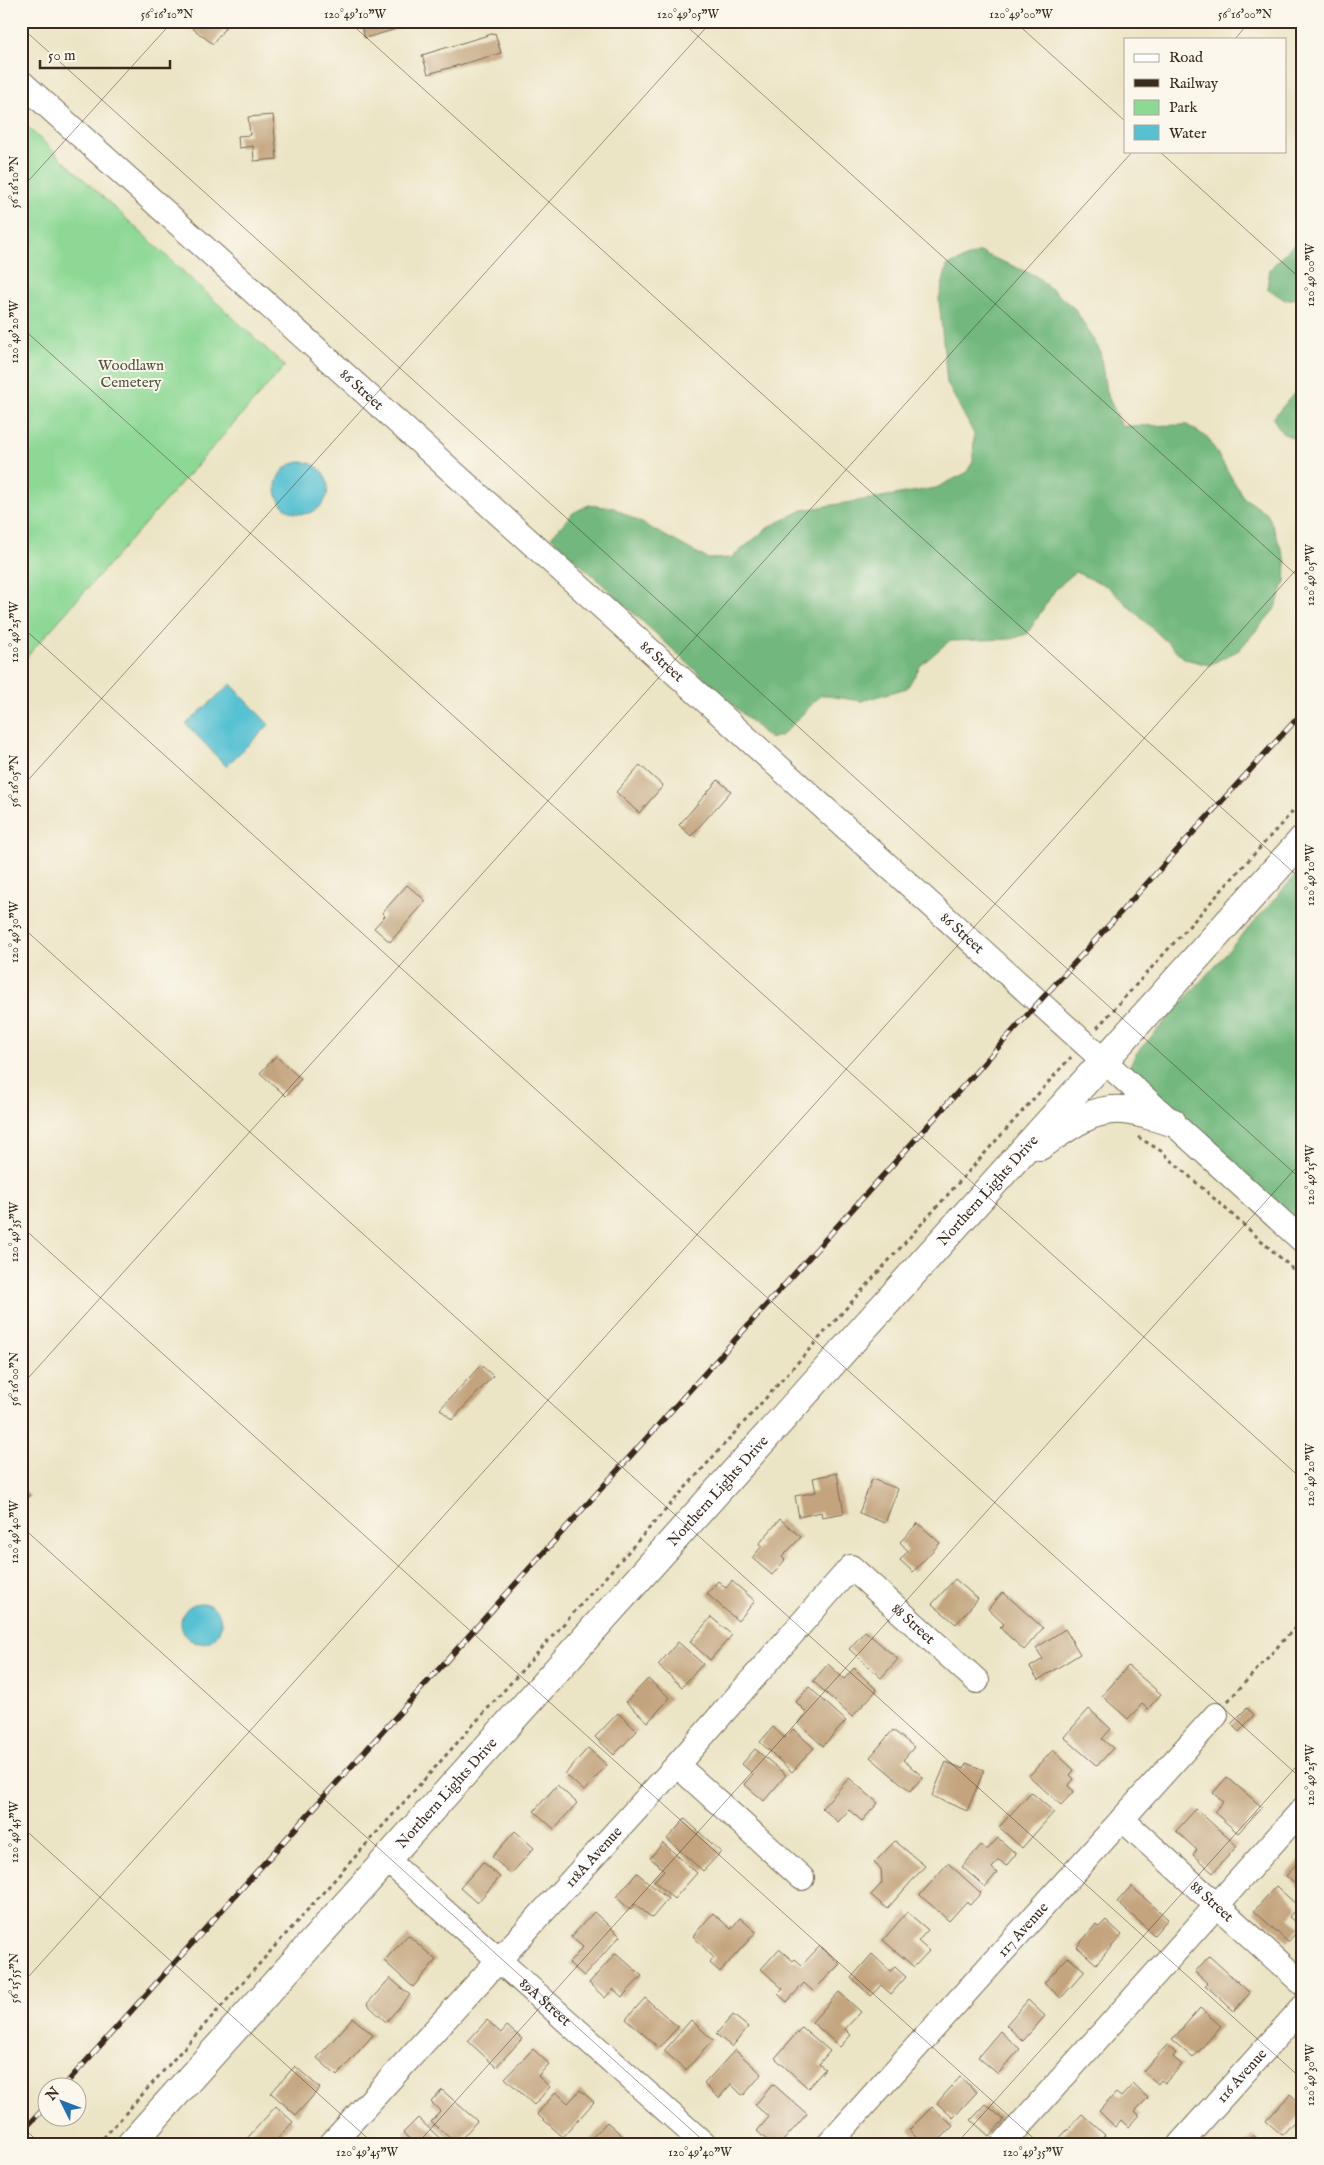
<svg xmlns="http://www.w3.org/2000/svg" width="1324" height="2165" font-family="'IM FELL English',serif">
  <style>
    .green { fill: #8dd895; stroke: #64815a }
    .forest { fill: #72b87e; stroke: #56714e }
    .water { fill: #57c1d2; stroke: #497678 }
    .building { fill: #c3a47e }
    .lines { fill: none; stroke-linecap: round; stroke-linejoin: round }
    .minor-casing { stroke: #796b58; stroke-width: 26 }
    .major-casing { stroke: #796b58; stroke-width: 30 }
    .path { stroke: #796b58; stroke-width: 3; stroke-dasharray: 4 4; stroke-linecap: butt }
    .minor { stroke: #fff; stroke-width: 24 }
    .major { stroke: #fff; stroke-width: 28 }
    .rail-casing { stroke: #3b2a1e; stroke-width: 5.5 }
    .rail { stroke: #fbf7ec; stroke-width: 4; stroke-dasharray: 11; stroke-linecap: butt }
    .ticks { fill: none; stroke: #3b2a1e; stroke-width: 1; stroke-opacity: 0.45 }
    .labels { text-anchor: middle; stroke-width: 4; stroke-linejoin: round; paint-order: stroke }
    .park-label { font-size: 15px; fill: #50563c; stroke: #fbf7ec }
    .street-label { font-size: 15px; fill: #3b2a1e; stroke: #fbf7ec }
    .neatline { fill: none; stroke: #3b2a1e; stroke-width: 2 }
    .ticks-label { font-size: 12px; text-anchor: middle; fill: #3b2a1e }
  </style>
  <rect width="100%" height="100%" fill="#fbf7ec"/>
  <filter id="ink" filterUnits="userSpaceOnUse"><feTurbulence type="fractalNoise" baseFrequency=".02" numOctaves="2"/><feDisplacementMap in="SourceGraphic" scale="10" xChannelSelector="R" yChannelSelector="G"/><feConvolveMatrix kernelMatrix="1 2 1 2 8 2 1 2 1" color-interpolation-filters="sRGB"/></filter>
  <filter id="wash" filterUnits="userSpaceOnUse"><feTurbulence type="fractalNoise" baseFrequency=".0096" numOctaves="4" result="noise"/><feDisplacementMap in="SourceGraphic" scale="20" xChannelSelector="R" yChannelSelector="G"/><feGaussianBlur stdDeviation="1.12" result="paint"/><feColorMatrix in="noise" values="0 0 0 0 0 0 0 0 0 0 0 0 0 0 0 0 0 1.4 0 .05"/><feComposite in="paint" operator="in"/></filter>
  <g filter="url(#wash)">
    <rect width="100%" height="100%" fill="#ebe4c5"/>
    <polygon class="green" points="21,121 285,366 21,663"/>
    <g class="forest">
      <polygon points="1303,235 1303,297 1285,300 1267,288 1270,269"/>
      <polygon points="980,252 1036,276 1075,309 1100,351 1106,392 1122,426 1187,425 1208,438 1243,497 1268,514 1286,562 1285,581 1275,609 1239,650 1209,665 1185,659 1107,586 1075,572 1055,590 1027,634 1011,639 949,641 921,665 907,688 861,701 821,695 782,735 770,739 551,537 573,513 589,505 614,508 708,559 731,558 769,527 803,510 936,488 966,473 973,462 974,434 947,383 939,299 947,266"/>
      <polygon points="1303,383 1303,442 1282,433 1273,418"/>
      <polygon points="1303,867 1303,1220 1290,1220 1130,1074 1130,1065 1135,1055"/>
    </g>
    <g class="water">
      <circle cx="302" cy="488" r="26"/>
      <polygon points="231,684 269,725 226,766 186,724"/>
      <circle cx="201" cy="1623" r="20"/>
    </g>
    <g id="blocks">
      <g class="building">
        <polygon points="183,21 230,21 213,44"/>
        <polygon points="374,21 421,21 421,22 365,38 361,25"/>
        <polygon points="495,33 501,53 428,74 422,55"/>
        <polygon points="273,115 277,159 254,161 253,146 239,148 238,136 250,135 248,117"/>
        <polygon points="640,765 663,786 639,813 616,792"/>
        <polygon points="718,780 731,791 691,836 679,825"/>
        <polygon points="407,885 426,901 390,942 374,928 385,916 382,913"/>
        <polygon points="276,1056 301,1079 286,1096 260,1073"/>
        <polygon points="481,1365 493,1376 452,1420 440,1409"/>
        <polygon points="837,1473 844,1513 822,1517 821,1512 799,1517 795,1496 816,1492 813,1478"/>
        <polygon points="872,1479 898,1489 885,1523 859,1513"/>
        <polygon points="21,1487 30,1496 21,1504"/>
        <polygon points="780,1519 801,1537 782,1557 785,1560 772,1575 752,1558 762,1546 759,1544"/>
        <polygon points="918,1523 940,1543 913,1572 900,1560 908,1551 900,1542"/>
        <polygon points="955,1579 978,1599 956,1624 932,1604"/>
        <polygon points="718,1581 726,1588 732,1581 755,1601 738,1621 707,1594"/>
        <polygon points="1003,1592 1043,1628 1024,1650 1000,1628 1004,1624 988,1609"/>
        <polygon points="711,1617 732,1635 710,1660 690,1642"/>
        <polygon points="1065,1629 1080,1654 1038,1680 1030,1667 1043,1659 1036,1648"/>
        <polygon points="865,1631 898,1659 881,1678 849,1649"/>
        <polygon points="678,1642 703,1664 682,1687 658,1665"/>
        <polygon points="828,1664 844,1679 854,1668 877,1690 852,1717 813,1681"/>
        <polygon points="1128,1666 1161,1694 1148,1709 1142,1704 1128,1719 1102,1696"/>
        <polygon points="648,1679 670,1698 648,1722 626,1702"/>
        <polygon points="809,1687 846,1721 823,1746 798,1723 807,1713 796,1702"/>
        <polygon points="1247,1708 1254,1715 1239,1732 1231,1724"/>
        <polygon points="1089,1709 1111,1729 1102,1739 1113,1748 1097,1766 1064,1737"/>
        <polygon points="618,1713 637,1731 614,1755 595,1737"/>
        <polygon points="773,1727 785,1738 793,1729 814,1748 792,1772 760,1742"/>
        <polygon points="893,1730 914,1747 903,1760 923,1777 910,1791 870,1757"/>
        <polygon points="588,1748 607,1765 584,1791 565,1774"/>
        <polygon points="755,1749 786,1775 764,1801 744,1784 753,1774 742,1764"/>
        <polygon points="1053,1750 1074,1770 1070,1775 1074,1779 1068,1786 1074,1791 1061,1805 1029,1776"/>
        <polygon points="946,1762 964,1769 966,1763 984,1770 967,1811 932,1796"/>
        <polygon points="1227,1777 1262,1807 1238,1833 1214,1812 1223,1802 1213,1793"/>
        <polygon points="849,1778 878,1803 862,1821 849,1810 838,1822 822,1808"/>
        <polygon points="557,1785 577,1803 554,1829 534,1811"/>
        <polygon points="1031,1792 1054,1812 1022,1848 999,1827"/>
        <polygon points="1196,1809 1237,1846 1213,1873 1193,1855 1197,1850 1176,1831"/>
        <polygon points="685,1819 721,1852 703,1871 667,1839"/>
        <polygon points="515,1831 534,1848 511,1874 492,1857"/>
        <polygon points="998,1838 1016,1854 1006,1866 999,1860 992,1868 997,1873 985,1887 962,1867 981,1845 987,1850"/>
        <polygon points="895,1841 925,1866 887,1909 871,1895 882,1883 881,1869 874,1863"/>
        <polygon points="663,1843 697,1873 674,1899 654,1881 664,1870 650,1858"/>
        <polygon points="1303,1856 1303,1891 1286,1876"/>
        <polygon points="483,1862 500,1877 477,1903 460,1888"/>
        <polygon points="948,1863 981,1893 970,1905 967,1901 949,1921 920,1895"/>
        <polygon points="637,1873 668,1899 652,1918 635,1904 630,1910 616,1897"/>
        <polygon points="1131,1886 1168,1919 1154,1935 1117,1902"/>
        <polygon points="1276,1886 1298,1906 1289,1917 1301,1927 1288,1942 1254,1911"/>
        <polygon points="594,1912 620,1936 584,1976 569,1963 583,1947 571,1937"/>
        <polygon points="907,1912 928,1930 918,1941 929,1951 914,1967 883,1940"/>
        <polygon points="713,1913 731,1929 740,1918 756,1932 720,1972 710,1963 714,1958 693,1936"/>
        <polygon points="1106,1920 1122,1935 1096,1964 1077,1947 1096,1924 1099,1927"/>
        <polygon points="408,1935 436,1960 413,1987 384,1961"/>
        <polygon points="820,1946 840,1964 813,1991 804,1983 787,2002 778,1994 783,1989 761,1969 779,1949 793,1961 795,1959 802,1965"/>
        <polygon points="616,1953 642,1976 622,1997 613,1989 605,1998 589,1983"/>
        <polygon points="872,1954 890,1971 895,1967 906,1977 891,1994 881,1985 871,1996 851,1978"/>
        <polygon points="1209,1956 1250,1993 1234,2011 1205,1985 1207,1983 1195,1972"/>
        <polygon points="1068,1957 1085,1971 1061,1998 1044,1983"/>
        <polygon points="390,1978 410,1995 386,2022 367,2004"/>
        <polygon points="839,1992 861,2012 845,2029 851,2035 840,2047 812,2022"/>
        <polygon points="645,1998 678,2027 659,2048 626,2019"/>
        <polygon points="1028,2000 1045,2016 1023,2041 1006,2025"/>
        <polygon points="1200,2008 1221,2026 1193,2058 1172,2040"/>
        <polygon points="733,2015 748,2027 732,2047 716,2034"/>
        <polygon points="353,2018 373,2035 337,2076 317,2058"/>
        <polygon points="487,2020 501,2033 507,2026 522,2039 496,2067 468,2041"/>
        <polygon points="691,2020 713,2040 686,2070 664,2051"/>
        <polygon points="802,2027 830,2051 819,2064 825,2069 808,2088 775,2058"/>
        <polygon points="1000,2031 1020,2049 998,2074 978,2057"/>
        <polygon points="1167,2045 1176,2053 1173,2057 1182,2065 1165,2083 1161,2080 1158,2084 1143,2071"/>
        <polygon points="533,2049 549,2064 538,2076 550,2087 534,2105 505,2078"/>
        <polygon points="735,2050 762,2074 743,2096 731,2084 719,2098 704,2084"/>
        <polygon points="295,2066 320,2088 296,2115 271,2093"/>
        <polygon points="960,2077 977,2092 953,2118 937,2103"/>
        <polygon points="773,2084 807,2114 780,2144 771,2144 757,2131 769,2117 755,2105"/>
        <polygon points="1133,2084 1148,2098 1135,2111 1139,2115 1128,2127 1121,2120 1115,2127 1099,2111 1116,2093 1121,2097"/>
        <polygon points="442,2090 477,2121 457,2144 431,2122 440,2111 431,2102"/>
        <polygon points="580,2090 594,2102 563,2137 537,2114 556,2092 568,2103"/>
        <polygon points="1290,2094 1303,2106 1303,2112 1282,2135 1266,2121"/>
        <polygon points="986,2104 1004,2120 989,2136 971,2120"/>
        <polygon points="276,2106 293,2122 273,2144 242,2144"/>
        <polygon points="932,2107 953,2126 936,2144 923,2144 909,2130"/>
        <polygon points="1082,2114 1105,2135 1098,2144 1058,2144 1056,2142"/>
        <polygon points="418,2118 446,2144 405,2144 410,2139 403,2133"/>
        <polygon points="607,2122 625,2138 619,2144 586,2144"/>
        <polygon points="1253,2135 1263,2144 1245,2144"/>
      </g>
    </g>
  </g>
  <g filter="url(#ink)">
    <use href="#blocks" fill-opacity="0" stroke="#796b58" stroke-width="1"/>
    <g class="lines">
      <defs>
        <g id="minor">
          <path id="s1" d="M 21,82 C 449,467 875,854 1303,1241"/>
          <polyline points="677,1765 802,1878"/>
          <path id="s2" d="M 1122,1819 L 1303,1984"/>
          <path id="s3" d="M 386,1859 L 704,2144"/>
          <path id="s4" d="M 331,2144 L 677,1765 L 851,1567 L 977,1681"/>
          <path id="s5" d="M 829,2144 L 1216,1715"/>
          <polyline points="1003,2144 1303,1809"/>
          <path id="s6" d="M 1180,2144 L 1303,2007"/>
        </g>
        <g id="major">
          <path d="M 1040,1146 C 1065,1129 1091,1107 1123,1110 C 1139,1111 1156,1118 1172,1122"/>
          <path id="s7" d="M 131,2144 L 1303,839"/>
        </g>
      </defs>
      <use href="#minor" class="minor-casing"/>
      <use href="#major" class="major-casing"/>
      <g class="path">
        <polyline points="1097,1028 1303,800"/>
        <polyline points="1138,1137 1161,1151 1303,1278"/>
        <polyline points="1228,1701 1303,1619"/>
        <polyline points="98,2144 1071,1057"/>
      </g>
      <use href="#minor" class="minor"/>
      <use href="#major" class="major"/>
      <defs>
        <g id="rail">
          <polyline points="62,2088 1038,1003 1303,712"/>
          <polyline points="21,2133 48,2104"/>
        </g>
      </defs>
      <use href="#rail" class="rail-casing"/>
      <use href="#rail" class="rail"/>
    </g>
  </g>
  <path class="ticks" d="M 348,21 L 1303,881M 681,21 L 1303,581M 1014,21 L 1125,121M 21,27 L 1303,1181M 1235,39 L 1250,21M 1159,151 L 1303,281M 21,189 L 173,21M 21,327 L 1303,1480M 21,626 L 1303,1780M 21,788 L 712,21M 21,926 L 1303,2080M 21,1226 L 1040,2144M 21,1386 L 1133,151M 21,1526 L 707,2144M 21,1826 L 374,2144M 21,1985 L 1303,562M 21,2126 L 41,2144M 417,2144 L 1303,1160M 956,2144 L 1303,1759"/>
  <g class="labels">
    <g class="park-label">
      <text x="131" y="370">Woodlawn<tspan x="131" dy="17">Cemetery</tspan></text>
    </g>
    <g class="street-label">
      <text dy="5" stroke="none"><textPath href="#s1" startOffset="459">86 Street</textPath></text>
      <text dy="5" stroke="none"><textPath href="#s1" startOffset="864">86 Street</textPath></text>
      <text dy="5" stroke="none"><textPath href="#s1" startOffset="1269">86 Street</textPath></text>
      <text dy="5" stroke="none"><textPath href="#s7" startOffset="1282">Northern Lights Drive</textPath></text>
      <text dy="5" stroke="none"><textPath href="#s7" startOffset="878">Northern Lights Drive</textPath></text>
      <text dy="5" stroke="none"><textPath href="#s4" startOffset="861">88 Street</textPath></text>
      <text dy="5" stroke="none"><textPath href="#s7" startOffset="472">Northern Lights Drive</textPath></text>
      <text dy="5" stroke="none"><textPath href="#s4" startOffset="389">118A Avenue</textPath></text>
      <text dy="5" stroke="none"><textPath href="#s2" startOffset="122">88 Street</textPath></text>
      <text dy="5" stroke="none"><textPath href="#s5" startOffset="289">117 Avenue</textPath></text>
      <text dy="5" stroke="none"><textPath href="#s3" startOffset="214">89A Street</textPath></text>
      <text dy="5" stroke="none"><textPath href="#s6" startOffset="92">116 Avenue</textPath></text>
    </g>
  </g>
  <rect width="1324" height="2165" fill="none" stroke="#fbf7ec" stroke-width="55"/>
  <rect x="1124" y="38" width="162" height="115" fill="#fbf7ec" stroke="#aea59a"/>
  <rect x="1134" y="54" width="25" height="8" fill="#ffffff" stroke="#aea59a"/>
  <text x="1169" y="62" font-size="15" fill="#3b2a1e">Road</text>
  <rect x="1134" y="79" width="25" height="8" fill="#3b2a1e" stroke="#aea59a"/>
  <text x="1169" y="88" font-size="15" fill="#3b2a1e">Railway</text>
  <rect x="1134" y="100" width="25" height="15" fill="#8dd895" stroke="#aea59a"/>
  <text x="1169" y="112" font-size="15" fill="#3b2a1e">Park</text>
  <rect x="1134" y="125" width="25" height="15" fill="#57c1d2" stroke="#aea59a"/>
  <text x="1169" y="138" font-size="15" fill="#3b2a1e">Water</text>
  <g transform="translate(62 2102) rotate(312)"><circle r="24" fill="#fbf7ec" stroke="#aea59a"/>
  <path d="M0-4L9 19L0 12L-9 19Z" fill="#1f6fb2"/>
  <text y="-8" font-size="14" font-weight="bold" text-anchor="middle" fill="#3b2a1e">N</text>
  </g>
  <path d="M40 60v8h130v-8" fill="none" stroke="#3b2a1e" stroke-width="2.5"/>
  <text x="48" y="60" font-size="15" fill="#3b2a1e" stroke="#fbf7ec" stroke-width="4" paint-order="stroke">50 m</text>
  <rect x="28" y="28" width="1268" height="2110" class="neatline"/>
  <g class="ticks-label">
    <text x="167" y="18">56°16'10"N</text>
    <text x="355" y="18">120°49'10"W</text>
    <text x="688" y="18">120°49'05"W</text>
    <text x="1021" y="18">120°49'00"W</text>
    <text x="1245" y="18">56°16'00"N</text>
    <text transform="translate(14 182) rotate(-90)" y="4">56°16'10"N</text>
    <text transform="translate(1310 275) rotate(-90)" y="4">120°49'00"W</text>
    <text transform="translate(14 332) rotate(-90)" y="4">120°49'20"W</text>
    <text transform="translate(1310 575) rotate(-90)" y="4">120°49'05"W</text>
    <text transform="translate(14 632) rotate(-90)" y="4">120°49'25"W</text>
    <text transform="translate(14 781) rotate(-90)" y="4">56°16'05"N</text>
    <text transform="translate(1310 875) rotate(-90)" y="4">120°49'10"W</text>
    <text transform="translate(14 932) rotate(-90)" y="4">120°49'30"W</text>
    <text transform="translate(1310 1175) rotate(-90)" y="4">120°49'15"W</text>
    <text transform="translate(14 1232) rotate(-90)" y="4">120°49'35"W</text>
    <text transform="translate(14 1379) rotate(-90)" y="4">56°16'00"N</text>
    <text transform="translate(1310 1475) rotate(-90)" y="4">120°49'20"W</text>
    <text transform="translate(14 1532) rotate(-90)" y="4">120°49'40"W</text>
    <text transform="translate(1310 1775) rotate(-90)" y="4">120°49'25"W</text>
    <text transform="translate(14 1832) rotate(-90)" y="4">120°49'45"W</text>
    <text transform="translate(14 1978) rotate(-90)" y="4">56°15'55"N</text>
    <text transform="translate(1310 2075) rotate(-90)" y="4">120°49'30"W</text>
    <text x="367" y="2156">120°49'45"W</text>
    <text x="700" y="2156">120°49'40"W</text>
    <text x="1033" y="2156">120°49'35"W</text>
  </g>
</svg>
